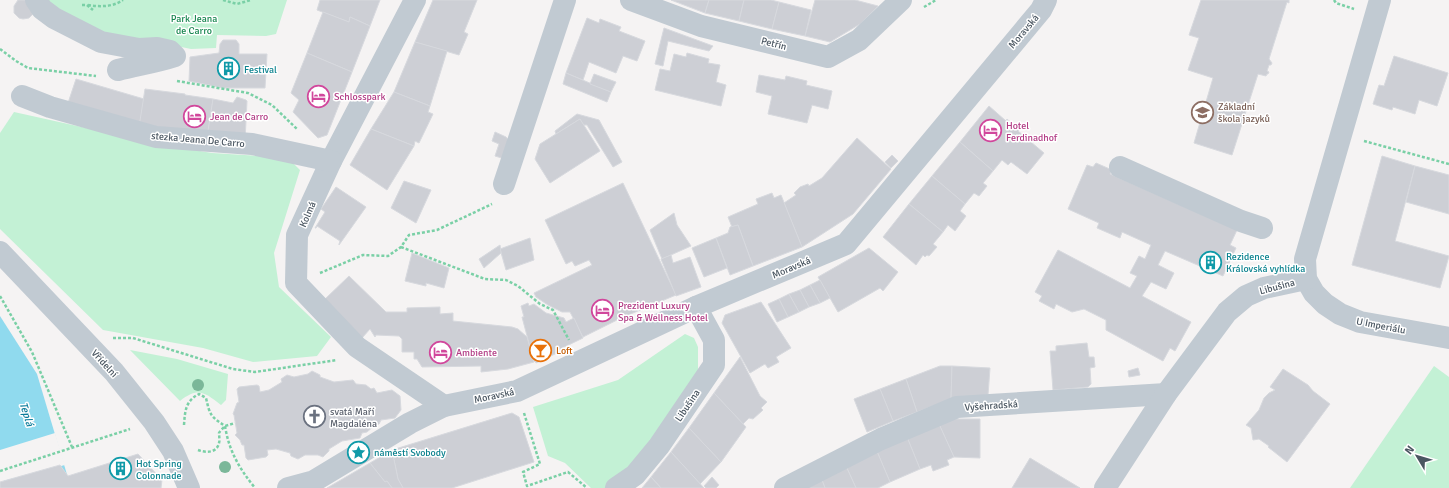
<svg xmlns="http://www.w3.org/2000/svg" width="1449" height="488" font-family="Signika,sans-serif">
  <style>
    .green { fill: #c3f1d5 }
    .water { fill: #90daee }
    .pier { fill: #f5f3f3 }
    .building { fill: #cdcfd5; stroke: #d7d9de }
    .lines { fill: none; stroke-linecap: round; stroke-linejoin: round }
    .path { stroke: #7ad0a6; stroke-width: 2.5; stroke-dasharray: 3 2; stroke-linecap: butt }
    .minor { stroke: #c1cad2; stroke-width: 22 }
    .tree { fill: #7bb799 }
    .labels { text-anchor: middle; stroke-width: 3; stroke-linejoin: round; paint-order: stroke }
    .park-label { font-size: 10px; fill: #17864f; stroke: #fff }
    .street-label { font-size: 10px; fill: #4a5661; stroke: #fff }
    .culture-label { font-size: 10px; fill: #0d838f; stroke: #fff; text-anchor: start }
    .hotel-label { font-size: 10px; fill: #b23c85; stroke: #fff; text-anchor: start }
    .education-label { font-size: 10px; fill: #785e54; stroke: #fff; text-anchor: start }
    .food-label { font-size: 10px; fill: #c56008; stroke: #fff; text-anchor: start }
    .worship-label { font-size: 10px; fill: #5b616d; stroke: #fff; text-anchor: start }
    .water-label { font-size: 11px; font-style: italic; fill: #0c7c9b; stroke: #fff }
  </style>
  <rect width="100%" height="100%" fill="#f5f3f3"/>
  <g class="green">
    <polygon points="45,0 287,0 276,34 266,36 217,35 216,48 191,49 162,43 96,33"/>
    <polygon points="14,112 163,145 212,153 275,157 293,163 300,170 274,253 279,287 331,337 317,356 253,362 203,348 103,330 0,229 0,133"/>
    <polygon points="685,334 694,338 698,347 698,374 634,465 605,488 591,488 565,463 548,456 533,407 618,380"/>
    <path d="M 130,350 L 177,359 L 228,374 L 226,400 L 221,405 C 204,392 198,387 180,401 Z"/>
    <polygon points="1434,366 1449,377 1449,488 1350,488"/>
  </g>
  <polygon class="water" points="0,316 37,374 71,488 6,488 0,468"/>
  <polygon class="pier" points="55,433 65,465 3,481 0,471 0,450"/>
  <g class="building">
    <polygon points="18,0 30,0 34,13 29,18 23,19 19,18 14,13 14,6"/>
    <polygon points="320,0 380,0 370,26 350,17 349,22 317,10"/>
    <polygon points="433,0 477,0 464,32 468,34 459,55 415,42"/>
    <polygon points="671,0 709,0 705,13"/>
    <polygon points="709,0 744,0 739,21 705,13"/>
    <polygon points="744,0 771,0 779,2 772,29 739,21"/>
    <polygon points="815,0 855,0 878,6 860,24 830,42 805,36"/>
    <polygon points="1201,0 1289,0 1289,3 1287,2 1269,59 1272,63 1271,65 1269,65 1267,71 1269,72 1268,74 1267,74 1266,76 1258,74 1232,155 1194,143 1213,78 1188,70 1199,38 1189,35"/>
    <polygon points="779,2 811,10 805,36 772,29"/>
    <polygon points="323,12 349,22 350,17 370,26 352,72 307,53"/>
    <polygon points="587,18 599,23 600,19 621,27 619,31 645,41 637,61 623,56 616,73 589,62 583,80 566,73"/>
    <polygon points="664,28 713,46 709,51 668,41 663,66 655,64"/>
    <polygon points="223,40 236,40 239,44 239,54 267,54 265,88 224,88 189,81 190,57 219,53 220,44"/>
    <polygon points="415,42 447,51 430,106 394,92"/>
    <polygon points="307,53 352,72 327,135 318,138 293,112 299,100 291,93"/>
    <polygon points="687,53 709,59 708,63 720,65 716,82 726,85 721,106 655,90 660,69 670,71 674,54 686,57"/>
    <polygon points="1394,56 1448,73 1437,106 1419,100 1415,114 1393,107 1392,110 1373,104 1379,85 1384,86"/>
    <polygon points="566,73 611,92 607,102 563,84"/>
    <polygon points="594,74 616,82 611,92 590,84"/>
    <polygon points="759,75 785,80 786,76 807,81 806,85 832,91 828,109 812,105 807,123 768,114 772,96 756,92"/>
    <polygon points="76,79 144,99 139,128 67,106"/>
    <polygon points="145,89 185,94 185,95 213,99 207,138 139,127"/>
    <polygon points="394,92 430,106 428,112 433,114 419,143 415,141 414,146 371,129"/>
    <polygon points="237,97 246,100 247,101 245,141 207,137 213,99 233,103"/>
    <polygon points="989,106 1006,121 1007,119 1019,130 1018,131 1044,153 1027,174 1011,162 1008,165 1002,160 993,171 960,142"/>
    <polygon points="577,114 599,120 622,162 613,167 587,125 583,125 580,119 556,134 555,131"/>
    <polygon points="580,119 600,151 550,183 535,159 540,144"/>
    <polygon points="371,129 414,146 387,190 350,165"/>
    <polygon points="495,132 506,137 511,143 505,159 495,156 499,144 492,141"/>
    <polygon points="857,138 891,169 853,214 802,247 784,203 796,195 794,193 800,187 808,184 809,186 822,178"/>
    <polygon points="960,142 993,171 983,183 987,186 979,196 974,193 965,204 932,176"/>
    <polygon points="892,155 898,161 891,168 885,162"/>
    <polygon points="1382,156 1415,166 1395,241 1449,256 1440,288 1352,265"/>
    <polygon points="1096,163 1112,170 1110,174 1237,230 1230,245 1236,248 1223,276 1165,251 1158,265 1174,273 1166,289 1151,282 1142,296 1191,322 1175,351 1170,348 1163,361 1106,330 1106,320 1084,309 1072,312 1056,304 1054,309 1039,301 1042,296 1035,292 1058,250 1130,288 1137,276 1130,273 1139,256 1145,259 1151,245 1122,232 1120,238 1097,228 1099,223 1068,209 1087,165 1093,167"/>
    <polygon points="1415,166 1449,175 1449,214 1406,202"/>
    <polygon points="932,176 965,204 960,211 966,216 955,231 948,225 943,232 909,204"/>
    <polygon points="404,181 431,190 416,223 391,208"/>
    <polygon points="623,183 676,295 621,318 583,337 570,312 562,312 548,305 536,297 534,293 592,265 589,260 575,266 572,261 566,264 545,220"/>
    <polygon points="336,187 366,207 339,245 339,244 340,241 317,226 316,228 315,228 325,212 321,209"/>
    <polygon points="772,193 774,198 781,195 802,247 753,266 738,225 732,227 728,217 758,204 756,199"/>
    <polygon points="909,204 943,232 933,244 937,247 929,256 927,255 925,257 923,255 916,265 883,237"/>
    <polygon points="674,213 677,225 691,246 662,259 650,230"/>
    <polygon points="738,225 753,266 730,275 716,238 728,233 730,227"/>
    <polygon points="530,238 534,260 506,270 500,249"/>
    <polygon points="716,238 727,268 704,277 692,248"/>
    <polygon points="500,245 501,253 484,268 479,259"/>
    <polygon points="869,248 898,272 883,291 880,288 838,312 818,277"/>
    <polygon points="412,253 449,268 444,288 426,283 426,286 405,281"/>
    <polygon points="671,255 673,263 690,257 701,287 676,296 661,259"/>
    <polygon points="349,276 386,312 407,312 407,308 440,307 440,314 453,313 453,321 512,327 518,329 527,337 534,362 508,369 481,372 481,366 422,367 417,359 414,359 414,352 402,352 402,339 399,336 376,335 375,337 370,329 362,338 324,300"/>
    <polygon points="820,280 830,298 820,303 810,285"/>
    <polygon points="810,285 820,303 809,307 800,290"/>
    <polygon points="800,290 809,307 799,312 789,294"/>
    <polygon points="789,294 799,312 788,317 779,299"/>
    <polygon points="779,299 788,317 777,322 768,304"/>
    <polygon points="761,302 791,348 776,357 779,362 768,368 765,364 750,373 722,323 725,315"/>
    <polygon points="528,303 529,306 534,304 546,313 564,318 566,322 574,318 583,338 556,351 557,353 536,363 535,361 534,362 522,317 524,317 521,306"/>
    <polygon points="1087,343 1089,357 1094,357 1095,367 1090,368 1091,384 1088,387 1053,390 1050,351 1056,351 1056,346"/>
    <polygon points="740,357 760,396 767,402 761,408 763,410 753,419 749,418 743,424 714,393"/>
    <polygon points="940,366 952,366 951,399 917,412 906,379"/>
    <polygon points="952,366 990,368 988,395 951,399"/>
    <polygon points="1138,368 1140,375 1129,377 1128,371"/>
    <polygon points="1283,369 1308,385 1313,391 1330,404 1287,462 1268,447 1269,446 1259,439 1253,440 1251,428 1246,425 1259,410 1264,398 1269,393 1275,390 1270,387"/>
    <polygon points="312,371 320,375 320,377 334,382 353,380 356,384 366,385 371,389 374,388 377,393 392,390 400,396 401,410 395,418 381,420 379,424 375,425 367,432 362,433 360,438 342,441 329,449 329,451 323,457 318,455 305,455 298,459 291,456 290,453 276,449 267,450 268,455 266,457 248,460 246,458 244,445 242,445 240,440 235,435 237,433 234,415 233,414 237,403 239,402 237,389 239,387 257,385 259,386 260,392 269,390 282,382 281,379 287,375 294,377 308,374"/>
    <polygon points="906,379 917,412 893,421 880,389"/>
    <polygon points="880,389 893,421 867,432 854,399"/>
    <polygon points="714,393 746,427 721,462 689,428"/>
    <polygon points="512,413 519,417 534,462 452,488 403,488 398,479 392,450"/>
    <polygon points="955,419 980,419 980,458 954,457 939,424"/>
    <polygon points="939,424 954,457 947,460 949,465 933,471 931,465 920,469 907,437"/>
    <polygon points="689,428 721,462 700,484 671,452"/>
    <polygon points="907,437 920,469 890,482 876,449"/>
    <polygon points="876,449 890,482 878,488 856,488 846,466"/>
    <polygon points="392,450 398,479 403,488 392,488 387,481 385,482 370,463"/>
    <polygon points="671,452 704,488 661,488 651,477"/>
    <polygon points="138,454 162,480 161,488 0,488 0,482 60,465 68,476"/>
    <polygon points="1030,458 1080,488 1012,488"/>
    <polygon points="370,463 385,482 387,481 392,488 327,488"/>
    <polygon points="846,466 856,488 825,488 822,480"/>
    <polygon points="651,477 661,488 642,488"/>
    <polygon points="712,477 719,485 716,488 706,488 704,486"/>
    <polygon points="822,480 825,488 808,488"/>
  </g>
  <g class="lines">
    <g class="path">
      <polyline points="223,0 237,4 251,0"/>
      <polyline points="1334,0 1336,3 1354,9"/>
      <polyline points="82,5 87,5 93,10"/>
      <path d="M 88,5 C 100,7 113,7 123,0"/>
      <polyline points="924,7 936,0"/>
      <polyline points="0,49 16,61 28,68 96,76"/>
      <polyline points="177,81 248,93 272,105 297,129"/>
      <polyline points="1364,141 1449,164"/>
      <polyline points="401,247 485,279 506,280 518,286 540,304 553,310 569,340"/>
      <polyline points="320,273 363,255 388,256 401,247 409,235 437,230 492,204"/>
      <polyline points="0,296 32,352 72,447"/>
      <polyline points="113,338 133,338 233,369 255,372 337,360"/>
      <polyline points="524,413 540,464 523,472 527,486 568,472 587,488"/>
      <path d="M 184,425 C 185,412 185,401 199,394 L 206,398 C 210,415 210,416 225,426 C 229,451 239,468 255,488"/>
      <path d="M 198,450 C 206,453 217,453 219,443 C 220,440 219,436 219,433 C 220,431 223,428 225,426 L 235,423"/>
      <polyline points="0,471 130,429"/>
    </g>
    <g class="minor">
      <path d="M 36,0 L 42,9 L 54,18 L 101,42 L 139,49 L 157,48 L 170,51 L 175,56 C 157,62 137,65 118,70"/>
      <polyline points="415,0 331,161 297,235 296,283 357,347 444,406"/>
      <polyline points="631,0 701,26 828,57 859,40 901,0"/>
      <polyline points="1380,0 1305,259 1306,279 1314,293 1325,304 1340,314 1360,322 1449,338"/>
      <polyline points="22,96 50,107 156,137 252,144 331,161"/>
      <polyline points="1120,167 1241,221 1262,228"/>
      <polyline points="504,184 565,0"/>
      <polyline points="0,252 114,372 154,422 173,451 189,488"/>
      <polyline points="288,488 314,481 410,423 444,406 517,391 696,307 846,244 1041,10 1046,0"/>
      <polyline points="616,488 635,475 659,446 714,365 714,340 696,307"/>
      <polyline points="785,488 881,439 957,407 1166,394"/>
      <polyline points="1105,488 1166,394 1227,312 1246,296 1264,288 1306,279"/>
    </g>
  </g>
  <g class="tree">
    <circle cx="198" cy="385" r="6"/>
    <circle cx="225" cy="467" r="6"/>
  </g>
  <defs>
    <symbol id="building-ring" viewBox="-11 -11 22 22"><circle r="9.5" fill="#fff" stroke="#0f9aa8" stroke-width="1.5"/><path d="M-4-6H4V6H1V3H-1V6H-4ZM-2.5-4.3h1.7v1.8h-1.7ZM.8-4.3h1.7v1.8H.8ZM-2.5-1h1.7V.8h-1.7ZM.8-1h1.7V.8H.8Z" fill="#0f9aa8"/></symbol>
    <symbol id="hotel-ring" viewBox="-11 -11 22 22"><circle r="9.5" fill="#fff" stroke="#d1479c" stroke-width="1.5"/><path d="M-6-4.5h1.5V1H6V5H4.5V3h-9V5H-6ZM-4 0a1.8 1.8 0 1 1 3.6 0ZM.5 0V-2.5h3Q6-2.5 6 0Z" fill="#d1479c"/></symbol>
    <symbol id="school-ring" viewBox="-11 -11 22 22"><circle r="9.5" fill="#fff" stroke="#8d6e63" stroke-width="1.5"/><path d="M0-5L7-2L0 1L-7-2ZM-4 1L0 2.5L4 1V4Q0 6-4 4Z" fill="#8d6e63"/></symbol>
    <symbol id="bar-ring" viewBox="-11 -11 22 22"><circle r="9.5" fill="#fff" stroke="#e8710a" stroke-width="1.5"/><path d="M-6-5H6L.8 .8V4.5H3.5V6h-7V4.5H-.8V.8Z" fill="#e8710a"/></symbol>
    <symbol id="church-ring" viewBox="-11 -11 22 22"><circle r="9.5" fill="#fff" stroke="#6b7280" stroke-width="1.5"/><path d="M-1.2-6h2.4v3.5h3.3v2.4h-3.3V6h-2.4V-.1h-3.3v-2.4h3.3Z" fill="#6b7280"/></symbol>
    <symbol id="sight-ring" viewBox="-11 -11 22 22"><circle r="9.5" fill="#fff" stroke="#0f9aa8" stroke-width="1.5"/><path d="M0-6L1.8-2.2L6-1.7L2.9 1.2L3.7 5.4L0 3.3L-3.7 5.4L-2.9 1.2L-6-1.7L-1.8-2.2Z" fill="#0f9aa8"/></symbol>
  </defs>
  <g fill-rule="evenodd">
    <use href="#building-ring" x="216" y="56" width="25" height="25"/>
    <use href="#hotel-ring" x="306" y="84" width="25" height="25"/>
    <use href="#school-ring" x="1190" y="100" width="25" height="25"/>
    <use href="#hotel-ring" x="182" y="104" width="25" height="25"/>
    <use href="#hotel-ring" x="978" y="118" width="25" height="25"/>
    <use href="#building-ring" x="1198" y="250" width="25" height="25"/>
    <use href="#hotel-ring" x="590" y="298" width="25" height="25"/>
    <use href="#bar-ring" x="528" y="338" width="25" height="25"/>
    <use href="#hotel-ring" x="428" y="340" width="25" height="25"/>
    <use href="#church-ring" x="302" y="404" width="25" height="25"/>
    <use href="#sight-ring" x="346" y="440" width="25" height="25"/>
    <use href="#building-ring" x="108" y="456" width="25" height="25"/>
  </g>
  <g class="labels">
    <g class="park-label">
      <text x="194" y="22">Park Jeana<tspan x="194" dy="12">de Carro</tspan></text>
    </g>
    <g class="street-label">
      <text transform="translate(1023 31) rotate(-50)" y="4">Moravská</text>
      <text transform="translate(774 43) rotate(14)" y="4">Petřín</text>
      <text transform="translate(198 139) rotate(5)" y="4">stezka Jeana De Carro</text>
      <text transform="translate(307 214) rotate(-66)" y="4">Kolmá</text>
      <text transform="translate(791 267) rotate(-23)" y="4">Moravská</text>
      <text transform="translate(1277 286) rotate(-15)" y="4">Libušina</text>
      <text transform="translate(1381 325) rotate(11)" y="4">U Imperiálu</text>
      <text transform="translate(105 363) rotate(48)" y="4">Vřídelní</text>
      <text transform="translate(494 395) rotate(-12)" y="4">Moravská</text>
      <text transform="translate(687 405) rotate(-56)" y="4">Libušina</text>
      <text transform="translate(991 405) rotate(-4)" y="4">Vyšehradská</text>
    </g>
    <g class="culture-label">
      <text x="244" y="73">Festival</text>
      <text x="1226" y="260">Rezidence<tspan x="1226" dy="12">Královská vyhlídka</tspan></text>
      <text x="374" y="456">náměstí Svobody</text>
      <text x="136" y="467">Hot Spring<tspan x="136" dy="12">Colonnade</tspan></text>
    </g>
    <g class="hotel-label">
      <text x="334" y="100">Schlosspark</text>
      <text x="210" y="120">Jean de Carro</text>
      <text x="1006" y="129">Hotel<tspan x="1006" dy="12">Ferdinadhof</tspan></text>
      <text x="618" y="309">Prezident Luxury<tspan x="618" dy="12">Spa &amp; Wellness Hotel</tspan></text>
      <text x="456" y="356">Ambiente</text>
    </g>
    <g class="education-label">
      <text x="1218" y="110">Základní<tspan x="1218" dy="12">škola jazyků</tspan></text>
    </g>
    <g class="food-label">
      <text x="556" y="354">Loft</text>
    </g>
    <g class="worship-label">
      <text x="330" y="415">svatá Maří<tspan x="330" dy="12">Magdaléna</tspan></text>
    </g>
    <g class="water-label">
      <text transform="translate(27 414) rotate(73)" y="4">Teplá</text>
    </g>
  </g>
  <g transform="translate(1417 456) rotate(308)" stroke="#ffffff" stroke-width="3" paint-order="stroke">
  <path d="M0-3L7 15L0 10L-7 15Z" fill="#4a5661"/>
  <text y="-6" font-size="11" font-weight="bold" text-anchor="middle" fill="#4a5661">N</text>
  </g>
</svg>
